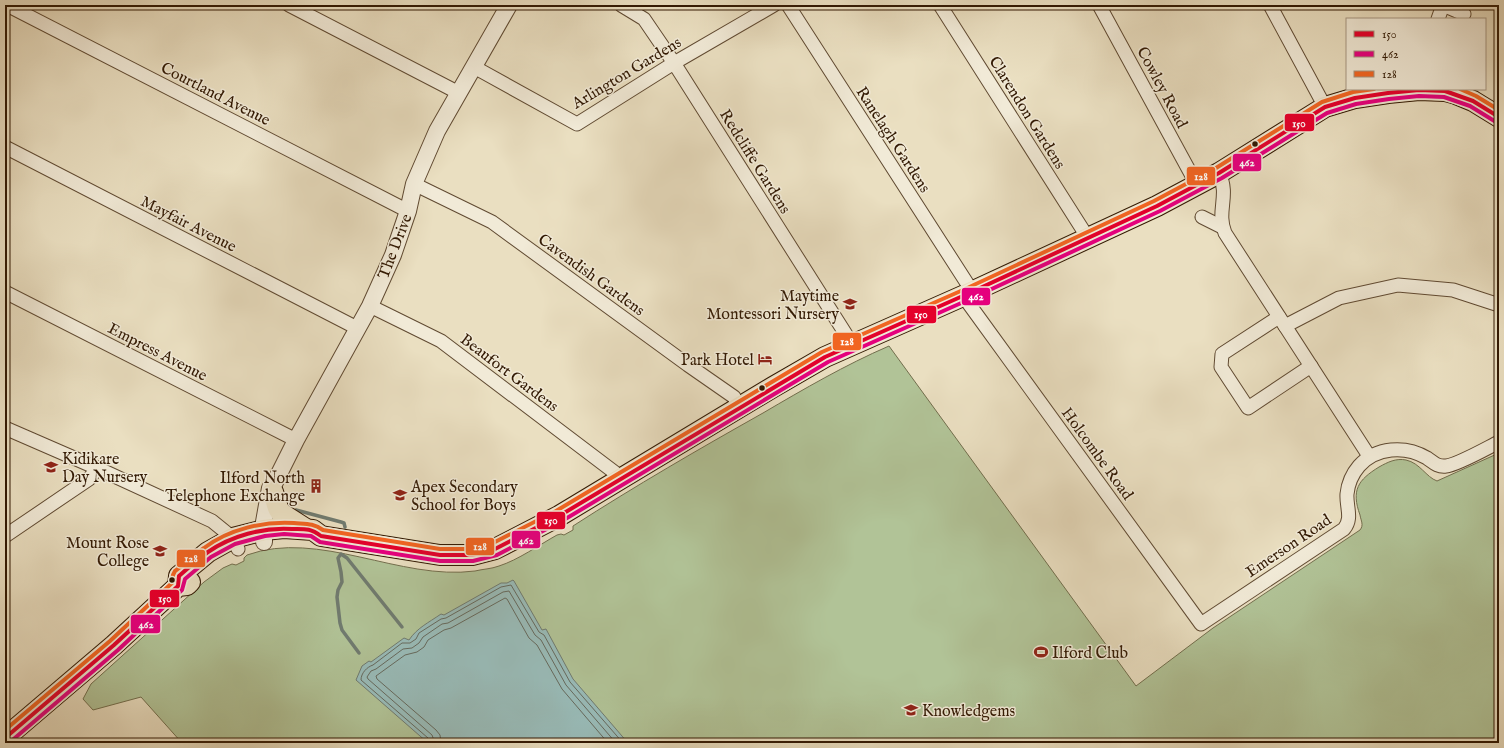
<svg xmlns="http://www.w3.org/2000/svg" width="1504" height="748" font-family="'IM FELL English',serif">
  <style>
    .green { fill: #b1c397; stroke: #726e4d }
    .water { fill: #99bcb9; stroke: #707b70 }
    .lines { fill: none; stroke-linecap: round; stroke-linejoin: round }
    .shore { stroke: #666a5e; stroke-width: 1 }
    .stream { stroke: #707b70; stroke-width: 3.5 }
    .minor-casing { stroke: #604a32; stroke-width: 15 }
    .tertiary-casing { stroke: #604a32; stroke-width: 18 }
    .primary-casing { stroke: #321903; stroke-width: 22 }
    .minor { stroke: #f1ead7; stroke-width: 13 }
    .tertiary { stroke: #f1ead7; stroke-width: 16 }
    .primary { stroke: #eadfc1; stroke-width: 20 }
    .bus-1-casing { stroke: #f1ead7; stroke-width: 7 }
    .bus-2-casing { stroke: #f1ead7; stroke-width: 7 }
    .bus-3-casing { stroke: #f1ead7; stroke-width: 7 }
    .bus-1 { stroke: #e4002b; stroke-width: 4 }
    .bus-2 { stroke: #e5007d; stroke-width: 4 }
    .bus-3 { stroke: #f26522; stroke-width: 4 }
    .bus-dot { fill: #321903; stroke: #f1ead7; stroke-width: 1.5 }
    .labels { text-anchor: middle; stroke-width: 3; stroke-linejoin: round; paint-order: stroke }
    .street-label { font-size: 16px; fill: #321903; stroke: #f1ead7 }
    .poi-label { font-size: 16px; fill: #321903; stroke: #f1ead7; text-anchor: end }
    .line-badge { stroke: #f1ead7; stroke-width: 1.5 }
    .badge-label { font-size: 11px; text-anchor: middle; font-weight: bold; fill: #fff }
  </style>
  <rect width="100%" height="100%" fill="#eadfc1"/>
  <filter id="stains"><feTurbulence type="fractalNoise" baseFrequency=".005" numOctaves="4"/><feColorMatrix values="0 0 0 0 .2 0 0 0 0 .09 0 0 0 0 .02 0 0 0 .5 -.17"/></filter>
  <radialGradient id="worn" r=".72"><stop offset=".6" stop-color="#630" stop-opacity="0"/><stop offset="1" stop-color="#630" stop-opacity=".3"/></radialGradient>
  <path class="green" d="M 889,346 L 1136,686 L 1213,628 L 1360,530 C 1364,525 1361,521 1360,515 C 1351,490 1358,480 1379,467 C 1388,462 1396,458 1406,460 C 1420,463 1426,477 1437,481 L 1499,453 L 1499,743 L 182,743 L 141,697 L 93,710 L 83,699 L 91,684 L 204,582 L 223,568 L 232,564 L 236,565 L 244,561 L 244,558 L 247,555 C 319,529 400,581 475,571 C 483,569 491,569 499,566 C 518,560 539,545 557,535 L 561,534 L 564,535 L 573,530 L 573,526 C 635,486 699,449 763,413 C 804,389 845,365 889,346 Z"/>
  <path class="water" d="M 513,580 L 514,581 L 542,630 L 546,629 L 573,679 L 628,743 L 428,743 L 356,680 L 362,666 L 369,661 L 371,662 L 404,638 L 409,640 C 417,628 428,623 441,614 L 444,615 L 501,583 L 507,583 Z"/>
  <g class="lines">
    <g class="shore">
      <path d="M 430,743 L 428,738 L 361,680 C 361,673 367,667 373,665 L 402,643 L 410,643 L 416,639 L 419,633 L 441,619 L 446,618 L 501,587 L 511,585 L 539,632 L 544,635 L 570,682 L 623,743"/>
      <polyline points="435,743 432,735 368,679 367,677 371,671 376,669 403,649 412,648 419,643 423,637 442,624 448,623 503,592 509,591 535,635 541,640 566,685 616,743"/>
      <polyline points="441,743 440,735 436,730 377,679 376,676 405,655 417,652 424,647 428,640 444,630 451,628 505,598 507,599 529,638 537,645 562,689 608,743"/>
    </g>
    <g class="stream">
      <polyline points="296,510 341,522 344,523 345,527"/>
      <polyline points="359,653 342,630 340,623 337,597 338,590 342,582 341,572 338,558 341,554 347,558 402,627"/>
    </g>
    <defs>
      <g id="minor">
        <polyline points="7,5 408,211"/>
        <polyline points="289,5 459,93"/>
        <polyline points="621,5 644,19 674,63 852,344"/>
        <polyline points="788,5 972,291"/>
        <polyline points="940,5 1088,238"/>
        <polyline points="1099,5 1197,185"/>
        <polyline points="1270,5 1325,107"/>
        <polyline points="1443,5 1464,14"/>
        <polyline points="1438,19 1443,5"/>
        <polyline points="474,67 577,124 674,63 774,5"/>
        <polyline points="5,147 357,328"/>
        <path d="M 1219,173 C 1230,196 1216,211 1225,233 L 1369,456"/>
        <polyline points="414,184 492,222 688,365 734,397 739,407"/>
        <polyline points="1202,217 1222,227"/>
        <polyline points="5,292 296,440"/>
        <path d="M 965,295 L 969,304 L 1201,624 L 1344,529 C 1353,518 1346,507 1347,494 C 1348,484 1353,473 1359,466 C 1376,447 1405,445 1427,458 C 1433,462 1437,467 1446,466 C 1457,465 1487,448 1499,442"/>
        <polyline points="370,306 441,341 622,478"/>
        <polyline points="1279,317 1222,354 1221,367 1248,408 1311,366"/>
        <polyline points="1285,326 1339,298 1398,285 1453,290 1499,305"/>
        <polyline points="5,428 97,468 212,521 233,538 238,549"/>
        <polyline points="5,536 89,479 97,468"/>
      </g>
      <polyline id="tertiary" points="264,542 264,522 270,488 273,486 296,440 370,306 393,255 408,211 414,184 437,131 509,5"/>
      <g id="primary">
        <polyline points="273,492 278,508 281,513 306,529"/>
        <polyline points="178,586 179,576 208,552 233,538 264,530 284,528 313,530 321,536 440,555 472,555 495,549 559,516 773,387 825,357 965,295 1157,206 1219,173 1325,107 1355,98 1388,93 1419,90 1445,91 1456,94 1473,101 1499,117"/>
        <polyline points="5,738 114,645 178,586 187,585 190,582"/>
      </g>
    </defs>
    <use href="#minor" class="minor-casing"/>
    <use href="#tertiary" class="tertiary-casing"/>
    <use href="#primary" class="primary-casing"/>
    <use href="#minor" class="minor"/>
    <use href="#tertiary" class="tertiary"/>
    <use href="#primary" class="primary"/>
    <defs>
      <path id="bus-1" d="M 5,738 L 114,645 L 178,586 L 179,576 C 188,568 198,559 208,552 C 231,536 263,527 292,529 C 305,529 310,528 321,536 L 440,555 L 472,555 L 495,549 L 559,516 L 825,357 L 965,295 L 1157,206 L 1219,173 L 1325,107 L 1355,98 L 1388,93 L 1419,90 L 1445,91 L 1473,101 L 1499,117"/>
      <polyline id="bus-2" points="9,743 118,650 182,590 185,579 211,557 235,544 265,536 284,534 311,536 320,542 440,561 473,561 497,555 562,521 828,362 968,300 1160,211 1222,178 1327,113 1356,104 1389,99 1419,96 1444,97 1470,106 1496,122"/>
      <g id="bus-3">
        <polyline points="1460,89 1476,96 1499,110"/>
        <path d="M 5,730 L 110,641 L 172,583 L 173,575 L 175,571 C 185,564 194,555 204,548 C 229,529 264,521 294,523 C 307,524 313,523 323,530 L 440,549 L 471,549 L 493,543 L 556,511 L 822,352 L 963,290 L 1154,201 L 1216,168 L 1322,102 L 1353,92 L 1374,89"/>
      </g>
    </defs>
    <use href="#bus-1" class="bus-1-casing"/>
    <use href="#bus-2" class="bus-2-casing"/>
    <use href="#bus-3" class="bus-3-casing"/>
    <use href="#bus-1" class="bus-1"/>
    <use href="#bus-2" class="bus-2"/>
    <use href="#bus-3" class="bus-3"/>
  </g>
  <defs>
    <symbol id="school-bare" viewBox="-9 -9 18 18"><path d="M0-5L7-2L0 1L-7-2ZM-4 1L0 2.5L4 1V4Q0 6-4 4Z" fill="#8f2418" stroke="#f1ead7" stroke-width="2.5" paint-order="stroke"/></symbol>
    <symbol id="hotel-bare" viewBox="-9 -9 18 18"><path d="M-6-4.5h1.5V1H6V5H4.5V3h-9V5H-6ZM-4 0a1.8 1.8 0 1 1 3.6 0ZM.5 0V-2.5h3Q6-2.5 6 0Z" fill="#8f2418" stroke="#f1ead7" stroke-width="2.5" paint-order="stroke"/></symbol>
    <symbol id="building-bare" viewBox="-9 -9 18 18"><path d="M-4-6H4V6H1V3H-1V6H-4ZM-2.5-4.3h1.7v1.8h-1.7ZM.8-4.3h1.7v1.8H.8ZM-2.5-1h1.7V.8h-1.7ZM.8-1h1.7V.8H.8Z" fill="#8f2418" stroke="#f1ead7" stroke-width="2.5" paint-order="stroke"/></symbol>
    <symbol id="university-bare" viewBox="-9 -9 18 18"><path d="M0-5L7-2L0 1L-7-2ZM-4 1L0 2.5L4 1V4Q0 6-4 4Z" fill="#8f2418" stroke="#f1ead7" stroke-width="2.5" paint-order="stroke"/></symbol>
    <symbol id="stadium-bare" viewBox="-9 -9 18 18"><path d="M0-5a6.5 5 0 1 0 0 10a6.5 5 0 1 0 0-10ZM-3.5-1.8h7v3.6h-7Z" fill="#8f2418" stroke="#f1ead7" stroke-width="2.5" paint-order="stroke"/></symbol>
  </defs>
  <g fill-rule="evenodd">
    <use href="#school-bare" x="840" y="294" width="20" height="20"/>
    <use href="#hotel-bare" x="755" y="349" width="20" height="20"/>
    <use href="#school-bare" x="41" y="457" width="20" height="20"/>
    <use href="#building-bare" x="306" y="476" width="20" height="20"/>
    <use href="#school-bare" x="390" y="485" width="20" height="20"/>
    <use href="#university-bare" x="150" y="541" width="20" height="20"/>
    <use href="#stadium-bare" x="1031" y="642" width="20" height="20"/>
    <use href="#school-bare" x="901" y="700" width="20" height="20"/>
  </g>
  <g class="bus-dot">
    <circle cx="1255" cy="144" r="3.5"/>
    <circle cx="762" cy="388" r="3.5"/>
    <circle cx="172" cy="580" r="3.5"/>
  </g>
  <g class="labels">
    <g class="street-label">
      <text transform="translate(626 72) rotate(-31)" y="6">Arlington Gardens</text>
      <text transform="translate(1163 87) rotate(62)" y="6">Cowley Road</text>
      <text transform="translate(216 93) rotate(27)" y="6">Courtland Avenue</text>
      <text transform="translate(1028 112) rotate(58)" y="6">Clarendon Gardens</text>
      <text transform="translate(894 139) rotate(57)" y="6">Ranelagh Gardens</text>
      <text transform="translate(756 161) rotate(58)" y="6">Redcliffe Gardens</text>
      <text transform="translate(189 223) rotate(27)" y="6">Mayfair Avenue</text>
      <text transform="translate(394 246) rotate(-69)" y="6">The Drive</text>
      <text transform="translate(592 274) rotate(36)" y="6">Cavendish Gardens</text>
      <text transform="translate(158 351) rotate(27)" y="6">Empress Avenue</text>
      <text transform="translate(510 372) rotate(37)" y="6">Beaufort Gardens</text>
      <text transform="translate(1098 453) rotate(54)" y="6">Holcombe Road</text>
      <text transform="translate(1288 545) rotate(-34)" y="6">Emerson Road</text>
    </g>
    <g class="poi-label">
      <text x="839" y="301">Maytime<tspan x="839" dy="18">Montessori Nursery</tspan></text>
      <text x="754" y="365">Park Hotel</text>
      <text x="62" y="464" text-anchor="start">Kidikare<tspan x="62" dy="18">Day Nursery</tspan></text>
      <text x="305" y="483">Ilford North<tspan x="305" dy="18">Telephone Exchange</tspan></text>
      <text x="411" y="492" text-anchor="start">Apex Secondary<tspan x="411" dy="18">School for Boys</tspan></text>
      <text x="149" y="548">Mount Rose<tspan x="149" dy="18">College</tspan></text>
      <text x="1052" y="658" text-anchor="start">Ilford Club</text>
      <text x="922" y="716" text-anchor="start">Knowledgems</text>
    </g>
  </g>
  <g class="line-badge">
    <rect x="1284" y="113" width="31" height="19" rx="4" fill="#e4002b"/>
    <rect x="1232" y="153" width="30" height="19" rx="4" fill="#e5007d"/>
    <rect x="1186" y="166" width="30" height="20" rx="4" fill="#f26522"/>
    <rect x="961" y="287" width="30" height="19" rx="4" fill="#e5007d"/>
    <rect x="906" y="305" width="31" height="19" rx="4" fill="#e4002b"/>
    <rect x="832" y="332" width="30" height="19" rx="4" fill="#f26522"/>
    <rect x="536" y="511" width="30" height="19" rx="4" fill="#e4002b"/>
    <rect x="511" y="530" width="30" height="19" rx="4" fill="#e5007d"/>
    <rect x="465" y="537" width="30" height="19" rx="4" fill="#f26522"/>
    <rect x="176" y="549" width="30" height="19" rx="4" fill="#f26522"/>
    <rect x="149" y="589" width="31" height="19" rx="4" fill="#e4002b"/>
    <rect x="130" y="614" width="31" height="20" rx="4" fill="#e5007d"/>
  </g>
  <g class="badge-label">
    <text x="1299" y="127">150</text>
    <text x="1247" y="166">462</text>
    <text x="1201" y="180">128</text>
    <text x="976" y="300">462</text>
    <text x="921" y="318">150</text>
    <text x="847" y="345">128</text>
    <text x="551" y="524">150</text>
    <text x="526" y="544">462</text>
    <text x="480" y="550">128</text>
    <text x="191" y="562">128</text>
    <text x="165" y="602">150</text>
    <text x="146" y="628">462</text>
  </g>
  <rect width="1504" height="748" fill="none" stroke="#eadfc1" stroke-width="20"/>
  <rect x="6" y="6" width="1492" height="736" fill="none" stroke="#321903" stroke-width="2"/>
  <rect x="10" y="10" width="1484" height="728" fill="none" stroke="#321903"/>
  <rect x="1346" y="18" width="140" height="72" fill="#f1ead7" stroke="#a59682"/>
  <rect x="1354" y="31" width="20" height="6" fill="#e4002b" stroke="#a59682"/>
  <text x="1382" y="38" font-size="12" fill="#321903">150</text>
  <rect x="1354" y="51" width="20" height="6" fill="#e5007d" stroke="#a59682"/>
  <text x="1382" y="58" font-size="12" fill="#321903">462</text>
  <rect x="1354" y="71" width="20" height="6" fill="#f26522" stroke="#a59682"/>
  <text x="1382" y="78" font-size="12" fill="#321903">128</text>
  <rect width="100%" height="100%" filter="url(#stains)"/>
  <rect width="100%" height="100%" fill="url(#worn)"/>
</svg>
